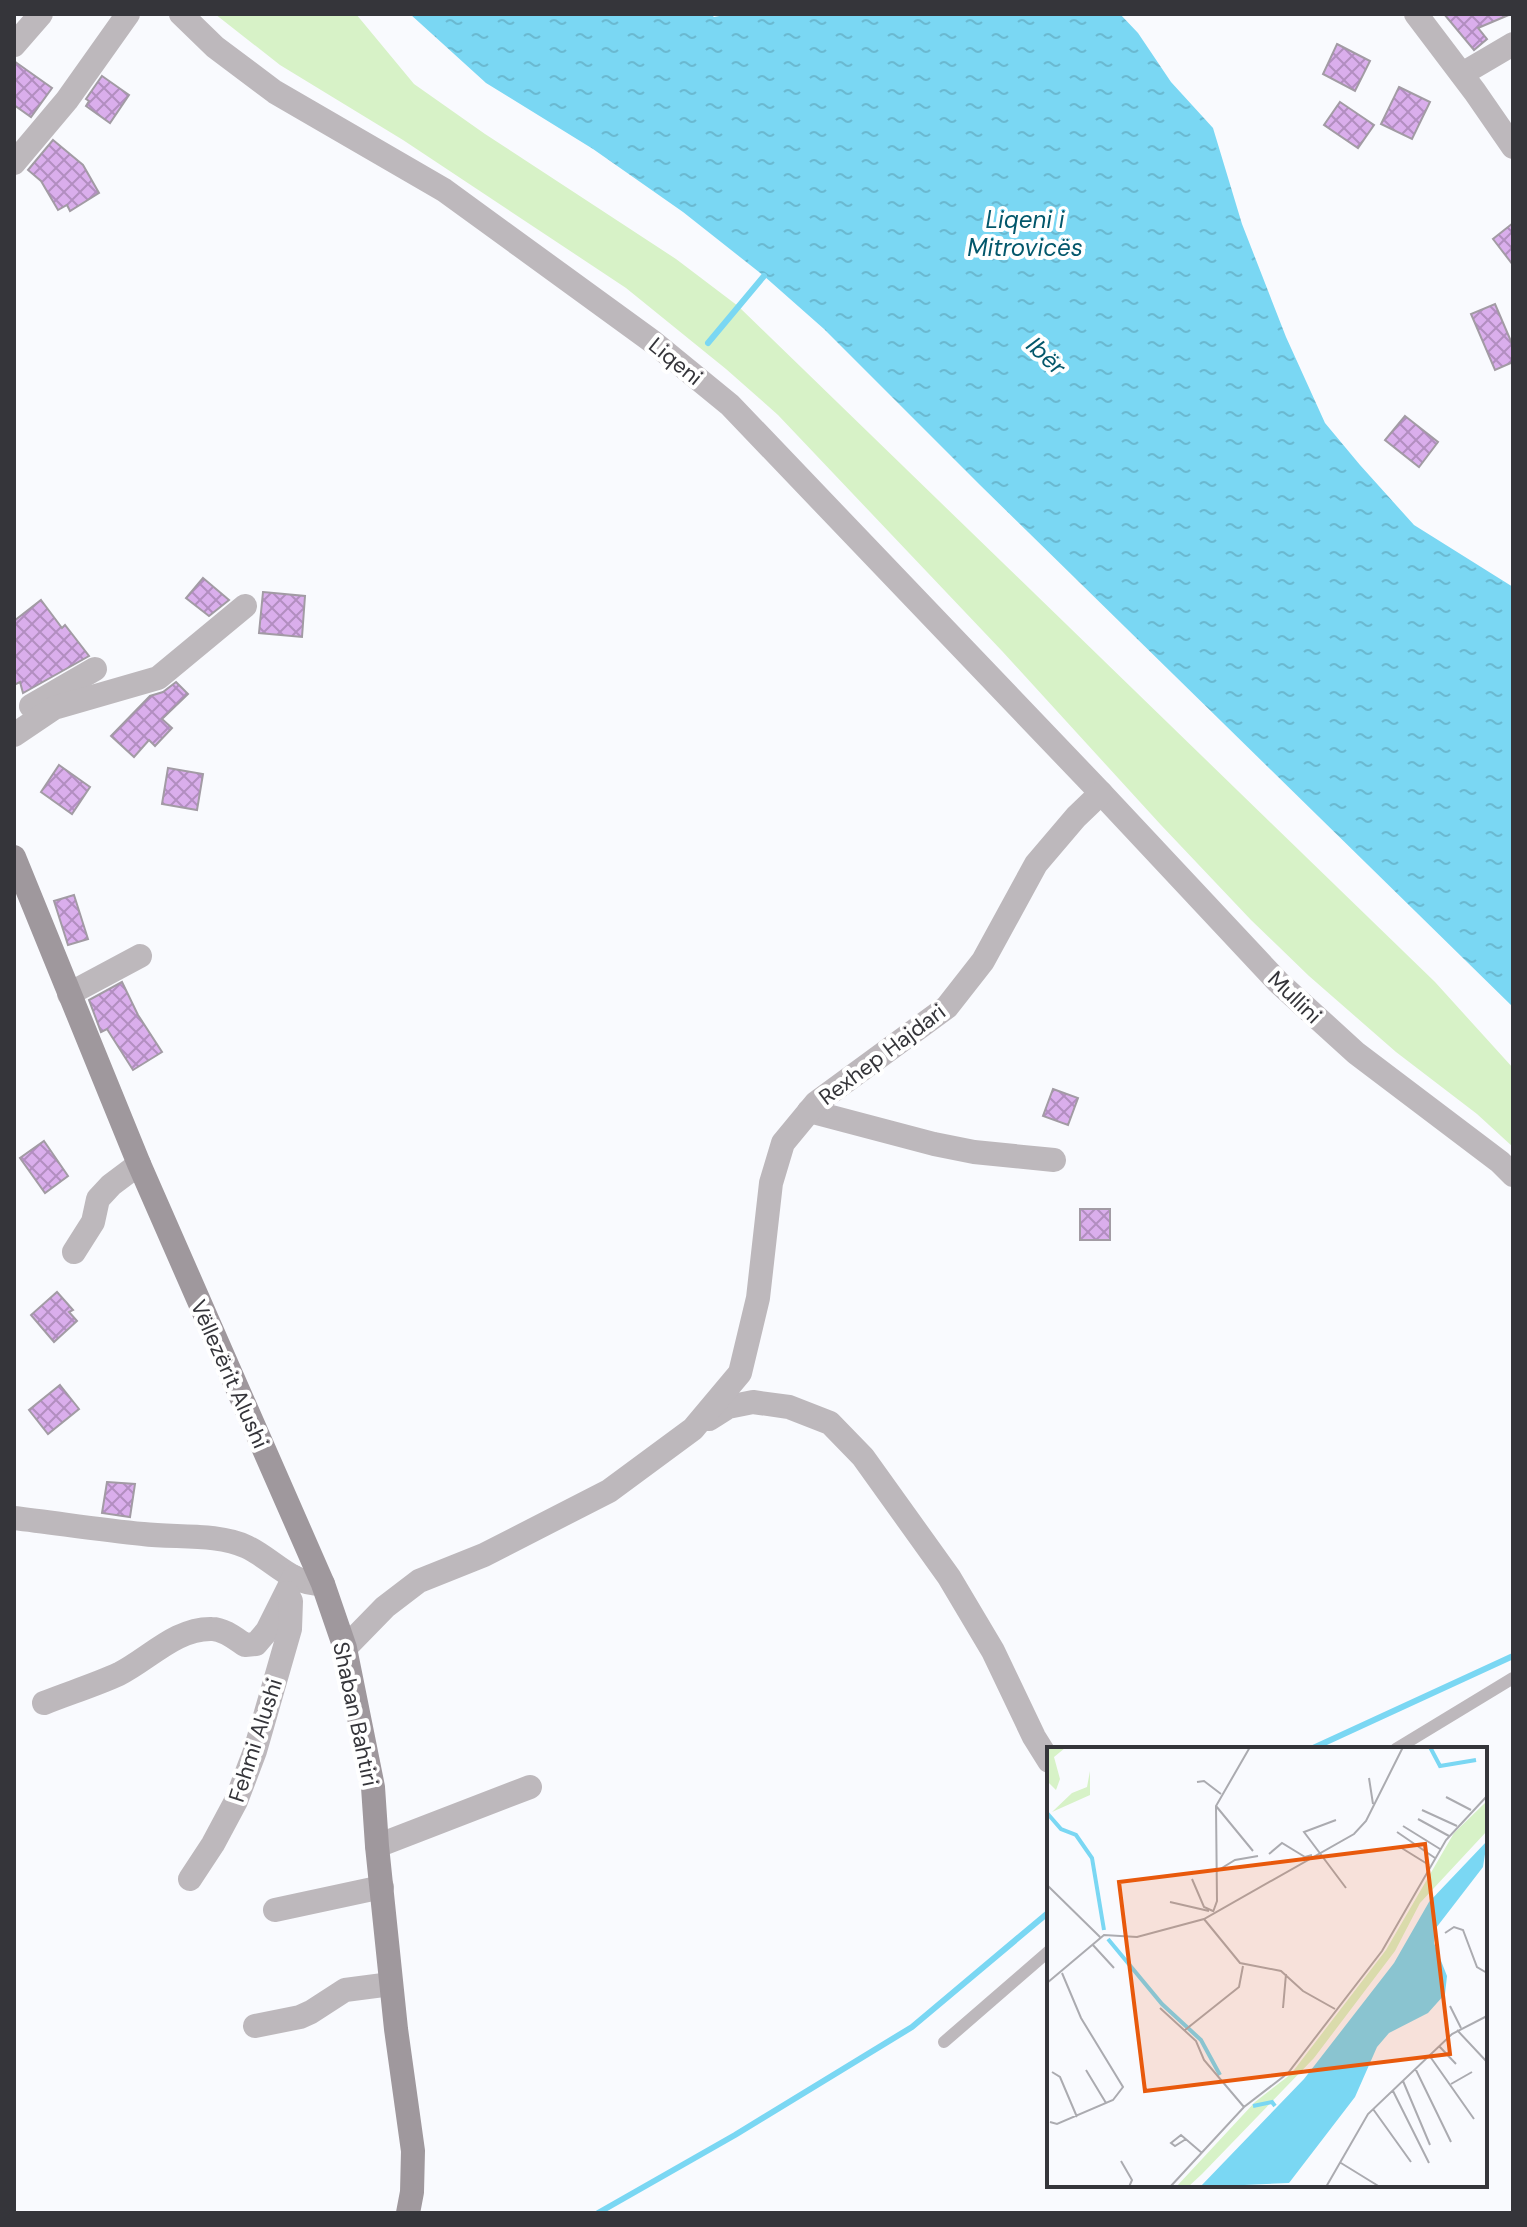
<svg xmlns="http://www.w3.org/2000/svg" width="1527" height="2227" font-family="'DM Sans',sans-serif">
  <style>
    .green { fill: #d7f2c7 }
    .water { fill: url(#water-ripples) }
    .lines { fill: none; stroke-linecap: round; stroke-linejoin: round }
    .stream { stroke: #7ad7f3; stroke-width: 6 }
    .building { fill: url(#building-cross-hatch); stroke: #a29ba4; stroke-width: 2 }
    .service { stroke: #bdb8bc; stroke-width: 12 }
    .minor { stroke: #bdb8bc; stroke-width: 24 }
    .tertiary { stroke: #bdb8bc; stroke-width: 24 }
    .secondary { stroke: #9f989d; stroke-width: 24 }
    .labels { text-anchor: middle; stroke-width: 8; stroke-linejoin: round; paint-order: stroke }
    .street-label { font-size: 22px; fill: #35353a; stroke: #fff }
    .water-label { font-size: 24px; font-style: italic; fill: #03576b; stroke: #fff }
    .inset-river { fill: none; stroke: #7ad7f3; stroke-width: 4 }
    .inset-road { fill: none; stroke: #ababb0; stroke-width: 2 }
    .view { fill: #e8590c; fill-opacity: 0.15; stroke: #e8590c; stroke-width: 4 }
    .inset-edge { fill: none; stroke: #35353a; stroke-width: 4 }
  </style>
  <defs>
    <pattern id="water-ripples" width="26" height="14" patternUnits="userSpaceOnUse" patternTransform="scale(2)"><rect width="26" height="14" fill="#7ad7f3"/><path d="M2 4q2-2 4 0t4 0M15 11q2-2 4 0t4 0" fill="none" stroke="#6ab9d1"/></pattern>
    <pattern id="building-cross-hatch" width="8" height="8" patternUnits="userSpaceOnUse" patternTransform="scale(2)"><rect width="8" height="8" fill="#daaeec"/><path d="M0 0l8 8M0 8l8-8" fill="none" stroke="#b28ec0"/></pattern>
  </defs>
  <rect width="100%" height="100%" fill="#f9fafe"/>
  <polygon class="green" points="215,14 356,14 414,84 485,134 676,259 738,306 1435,982 1513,1068 1513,1147 1477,1114 1396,1052 1309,976 1251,920 1161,825 1002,651 778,415 726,369 626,288 403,140 280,65"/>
  <polygon class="water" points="410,14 711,14 714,17 730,14 1120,14 1138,33 1171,82 1213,128 1242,224 1286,337 1325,423 1360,465 1414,525 1513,587 1513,1007 980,485 824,329 764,276 683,212 593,149 486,83"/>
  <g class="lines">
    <g class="stream">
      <polyline points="708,343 764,276"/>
      <polyline points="1311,1749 1513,1656"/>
      <polyline points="598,2213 735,2135 912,2027 1049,1912"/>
    </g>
  </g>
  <g class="building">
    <polygon points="1444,14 1511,14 1478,28 1487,39 1474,50"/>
    <polygon points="1337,44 1370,61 1355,91 1323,74"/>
    <polygon points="14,61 52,88 31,117 14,105"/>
    <polygon points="102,76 129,95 110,123 86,106 89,101 86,99"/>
    <polygon points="1399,87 1430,102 1412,139 1381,124"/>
    <polygon points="1340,102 1374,125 1358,148 1324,125"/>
    <polygon points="53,140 83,165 99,193 70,211 67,205 58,210 41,181 28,170"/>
    <polygon points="1513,223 1513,265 1493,239"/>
    <polygon points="1495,304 1513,346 1513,362 1495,370 1471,314"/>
    <polygon points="1405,416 1438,442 1419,467 1385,440"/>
    <polygon points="203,578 229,600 209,616 186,598"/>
    <polygon points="263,592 305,596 302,637 259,633"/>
    <polygon points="41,600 62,628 65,625 89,656 23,693 20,682 14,685 14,621"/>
    <polygon points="176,682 188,694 162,719 172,728 155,746 149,740 134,757 111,736 150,696 163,692"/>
    <polygon points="59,765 90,787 72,814 41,792"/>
    <polygon points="168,768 203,774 197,810 162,804"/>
    <polygon points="74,895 88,939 68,945 54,901"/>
    <polygon points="122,982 138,1015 162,1052 133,1070 107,1029 101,1032 89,1000"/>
    <polygon points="1053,1089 1078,1098 1068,1125 1043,1116"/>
    <polygon points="44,1141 68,1176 45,1193 20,1158"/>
    <rect x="1080" y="1209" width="30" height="31"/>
    <polygon points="57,1292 73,1310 69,1312 77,1321 54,1342 31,1315"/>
    <polygon points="60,1385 79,1409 48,1434 29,1410"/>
    <polygon points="107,1482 135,1484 130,1517 102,1513"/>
  </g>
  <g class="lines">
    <g class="service">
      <polyline points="1396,1749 1513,1678"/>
      <polyline points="944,2042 1049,1951"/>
    </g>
    <g class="minor">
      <polyline points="181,14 215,47 275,92 444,190 653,342 730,405 1101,793 1278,982 1356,1053 1500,1162 1513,1175"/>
      <polyline points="14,45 41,14"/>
      <polyline points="1462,74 1513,44"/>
      <polyline points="14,163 67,100 128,14"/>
      <polyline points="31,706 95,669"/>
      <polyline points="14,735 54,708 158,678 245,606"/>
      <polyline points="69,994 140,956"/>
      <polyline points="809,1111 934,1144 974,1152 1054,1160"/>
      <polyline points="74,1252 93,1222 98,1199 111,1185 139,1164"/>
      <polyline points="709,1419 728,1407 753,1402 789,1407 830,1423 863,1457 949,1577 993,1651 1034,1737 1049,1761"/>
      <path d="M 14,1518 C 57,1523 100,1530 143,1534 C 175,1538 218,1533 247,1547 C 274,1560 291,1585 323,1584"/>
      <polyline points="345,1648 385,1607 419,1581 484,1555 609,1491 693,1429 740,1373 758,1298 771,1183 783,1143 816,1103 947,1007 983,961 1036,864 1076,817 1101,793"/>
      <path d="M 44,1703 C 69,1693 95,1685 119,1674 C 149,1659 176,1628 212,1629 C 224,1629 236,1639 245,1645 L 256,1644 L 267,1631 L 294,1577"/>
      <polyline points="377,1846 530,1787"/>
      <polyline points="190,1879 213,1844 236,1801 255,1751 290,1629 291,1601 287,1593"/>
      <polyline points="275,1910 382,1887"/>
      <polyline points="255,2026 300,2017 311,2012 345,1990 391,1984"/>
    </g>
    <polyline class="tertiary" points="1416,14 1475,92 1513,147"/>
    <polyline class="secondary" points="14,857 139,1164 323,1584 345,1648 373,1787 377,1846 396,2029 413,2151 412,2192 408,2213"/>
  </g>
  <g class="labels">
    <g class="street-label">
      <text transform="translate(676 361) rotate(39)" y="8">Liqeni</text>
      <text transform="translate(1295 997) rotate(44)" y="8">Mullini</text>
      <text transform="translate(882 1054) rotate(-37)" y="8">Rexhep Hajdari</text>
      <text transform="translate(230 1374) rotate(66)" y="8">Vëllezërit Alushi</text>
      <text transform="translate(356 1714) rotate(78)" y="8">Shaban Bahtiri</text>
      <text transform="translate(255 1740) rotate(-72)" y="8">Fehmi Alushi</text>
    </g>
    <g class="water-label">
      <text x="1025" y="228">Liqeni i<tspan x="1025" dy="28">Mitrovicës</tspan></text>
      <text transform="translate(1046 356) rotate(43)" y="8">Ibër</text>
    </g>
  </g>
  <g transform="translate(1047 1747)">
    <rect width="440" height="440" fill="#f9fafe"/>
    <path d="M 0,0 L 18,1 L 7,10 L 13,32 L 9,43 L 0,34 ZM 43,24 L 43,48 L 5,65 L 25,46 L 40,40 Z" fill="#d7f2c7"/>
    <path d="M 440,54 L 440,84 L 373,156 L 348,204 L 267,311 L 155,427 L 141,440 L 129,440 L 208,355 L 244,327 L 339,203 L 407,86 Z" fill="#d7f2c7"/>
    <path d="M 440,94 L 436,120 L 389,181 L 387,196 L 400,229 L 398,247 L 381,266 L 342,286 L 330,300 L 308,350 L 242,436 L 153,440 L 257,332 L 347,216 L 382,155 Z" fill="#7ad7f3"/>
    <path class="inset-river" d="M 383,0 L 393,19 L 429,13M 0,66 L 14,82 L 29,88 L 45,111 L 57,183M 61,192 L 115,257 L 154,293 L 173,328M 206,359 L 225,355 L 228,359"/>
    <path class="inset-road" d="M 322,31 L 326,57M 150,35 L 157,34 L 174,47M 399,50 L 424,63M 169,59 L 206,104M 375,63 L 410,79M 371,72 L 402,89M 289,73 L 257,85 L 299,141M 356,79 L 393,102M 350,85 L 388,111M 353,100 L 382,118M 222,107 L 235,96 L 258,110 L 265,108M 170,124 L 188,113 L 211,109M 145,132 L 157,160 L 166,164M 0,138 L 53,190M 123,155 L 162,164M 166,165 L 170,154 L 169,59 L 203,0M 157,172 L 193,216 L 234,224 L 256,244 L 288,262M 398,186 L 407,180 L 416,183 L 430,220 L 440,226M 45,197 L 67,221M 0,236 L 57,188 L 90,190 L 157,172 L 307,87 L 319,74 L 356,0M 403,259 L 414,281M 113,261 L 149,294 L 157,313 L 197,360M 236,261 L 239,227M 138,283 L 192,240 L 196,219M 410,283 L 440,315M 392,299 L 409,317M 382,308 L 427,372M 368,321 L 404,395M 39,323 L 59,356M 5,325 L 13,330 L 30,370M 356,334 L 383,398M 404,337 L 425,325M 346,344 L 382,416M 326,362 L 364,415M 3,375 L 10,377 L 66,353 L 76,340 L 34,271 L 15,226M 139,392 L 128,399 L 124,396 L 134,388 L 155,406M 74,414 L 85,433 L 82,440M 294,416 L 333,440M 123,440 L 197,360 L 241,326 L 335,204 L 399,93 L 440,49M 279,440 L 321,367 L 405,287 L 440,269"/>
    <path class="view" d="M 378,97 L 403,307 L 98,344 L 72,135 Z"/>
    <rect width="440" height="440" class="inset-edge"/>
  </g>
  <rect width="1527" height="2227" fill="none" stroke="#35353a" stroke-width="32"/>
</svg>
